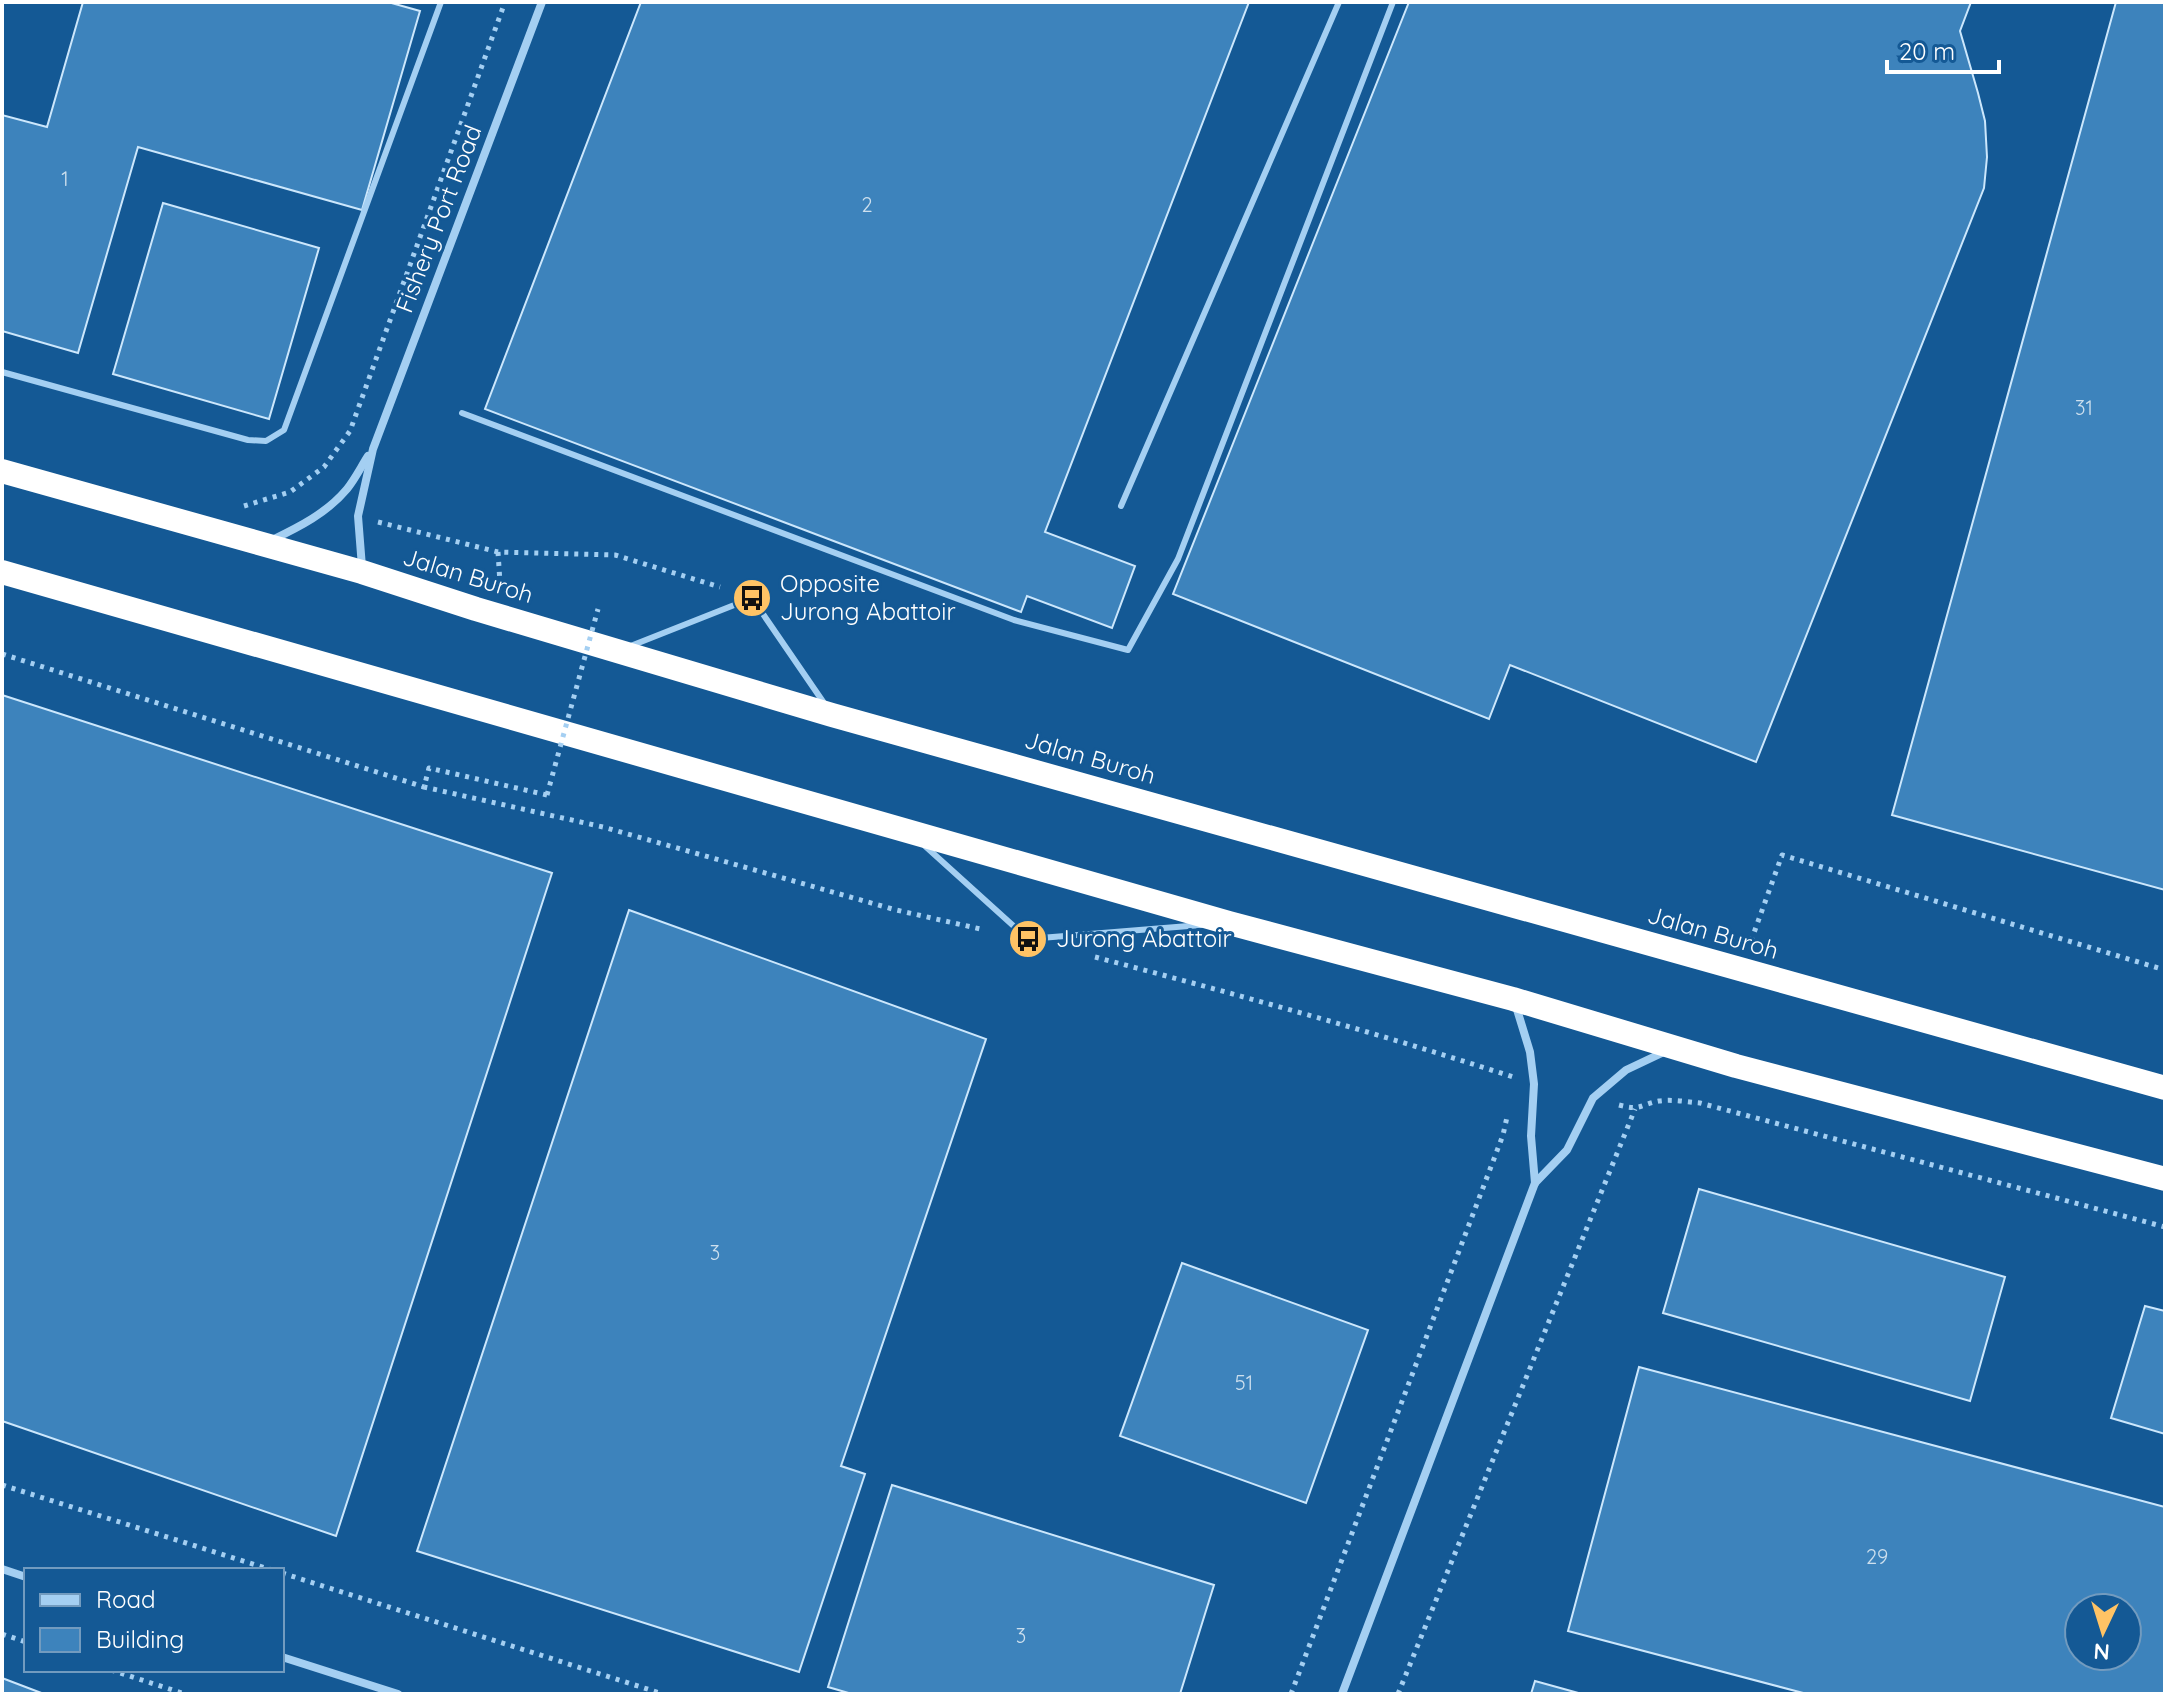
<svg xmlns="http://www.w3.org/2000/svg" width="2167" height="1696" font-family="Quicksand,sans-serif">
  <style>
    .building { fill: #3d83bc; stroke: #cce7fc; stroke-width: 2; fill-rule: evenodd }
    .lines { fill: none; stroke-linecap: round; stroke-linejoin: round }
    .path { stroke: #a4cff2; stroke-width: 5; stroke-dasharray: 4 6; stroke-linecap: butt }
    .lane { stroke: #a4cff2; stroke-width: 6 }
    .street { stroke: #a4cff2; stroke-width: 8 }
    .highway { stroke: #fff; stroke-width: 24 }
    .path-bridge { stroke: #a4cff2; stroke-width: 5; stroke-dasharray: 4 6; stroke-linecap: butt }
    .labels { text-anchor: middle; stroke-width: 6; stroke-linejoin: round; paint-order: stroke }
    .number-label { font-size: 20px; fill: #cee0ee }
    .street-label { font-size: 24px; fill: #fff; stroke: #145995 }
    .poi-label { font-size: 24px; fill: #fff; stroke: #145995; text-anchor: start }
  </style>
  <rect width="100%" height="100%" fill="#145995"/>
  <g class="building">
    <polygon points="83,2 388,2 420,11 362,210 138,147 78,353 2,331 2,115 47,127"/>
    <polygon points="641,2 1249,2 1045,532 1135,566 1112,628 1027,596 1021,612 485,409"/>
    <polygon points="1409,2 1971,2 1960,31 1978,93 1985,121 1987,157 1984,188 1756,762 1510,665 1489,719 1173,594"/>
    <polygon points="2116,2 2165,2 2165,890 1892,815"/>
    <polygon points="163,203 319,248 269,419 113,374"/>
    <polygon points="2,695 552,873 336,1536 2,1421"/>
    <polygon points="629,910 986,1039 841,1466 865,1474 799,1672 417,1551"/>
    <polygon points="1699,1189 2005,1277 1970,1401 1663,1313"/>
    <polygon points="1182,1263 1368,1330 1306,1503 1120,1436"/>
    <polygon points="2145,1306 2165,1311 2165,1434 2111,1418"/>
    <path d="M 1639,1367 L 2165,1507 L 2165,1694 L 1807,1694 L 1568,1631 ZM 2079,1608 L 2127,1608 L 2127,1656 L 2079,1656 Z"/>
    <polygon points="892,1485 1214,1585 1180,1694 852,1694 828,1687"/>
    <polygon points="2,1678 44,1694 2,1694"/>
    <polygon points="1535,1681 1582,1694 1531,1694"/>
  </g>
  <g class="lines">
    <g class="path">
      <polyline points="244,506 290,492 324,467 350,431 505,2"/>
      <polyline points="378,522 498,552 615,555 720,587"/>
      <polyline points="498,552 500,583"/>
      <polyline points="2,654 424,787"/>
      <polyline points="547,795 429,768 424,787 603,827 896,910 985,930"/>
      <polyline points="1751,941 1782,855 2165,970"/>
      <path d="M 1095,957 C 1235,994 1375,1032 1513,1077"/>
      <path d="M 1619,1105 C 1641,1111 1639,1105 1659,1101 C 1672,1099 1687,1102 1700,1103 L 2165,1227"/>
      <polyline points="2,1485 272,1570"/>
      <polyline points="282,1573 663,1694"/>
      <polyline points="2,1634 26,1642"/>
      <polyline points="111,1670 185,1694"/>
      <polyline points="1291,1694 1503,1135 1507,1117"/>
      <polyline points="1398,1694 1635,1109"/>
    </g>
    <g class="lane">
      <polyline points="2,372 248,440 266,441 284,430 441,2"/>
      <polyline points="462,413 1014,620 1128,650 1178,559 1393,2"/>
      <polyline points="1121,506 1339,2"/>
      <polyline points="628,647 752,598 826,706"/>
      <polyline points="925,846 1028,939 1201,925"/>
    </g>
    <g class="street">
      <path d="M 272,540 C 299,527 327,513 347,489 C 355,479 361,467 368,456"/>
      <polyline points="362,567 358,516 373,449 542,2"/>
      <polyline points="1515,1003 1530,1052 1534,1084 1531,1136 1535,1183"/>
      <polyline points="2,1569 26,1577"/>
      <polyline points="282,1657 398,1694"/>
      <polyline points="1342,1694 1535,1183 1567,1150 1593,1098 1626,1070 1664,1052"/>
    </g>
    <g class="highway">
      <polyline points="2,471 362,572 476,609 832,715 2165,1088"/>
      <polyline points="2,572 1229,923 1513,999 1736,1066 2165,1179"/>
    </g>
    <polyline class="path-bridge" points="547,795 598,609"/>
  </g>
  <defs>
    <symbol id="bus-disc" viewBox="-11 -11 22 22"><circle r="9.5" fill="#ffc365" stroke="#145995"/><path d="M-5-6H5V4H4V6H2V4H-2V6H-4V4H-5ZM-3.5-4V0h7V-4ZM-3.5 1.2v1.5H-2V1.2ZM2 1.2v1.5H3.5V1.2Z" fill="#111"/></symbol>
  </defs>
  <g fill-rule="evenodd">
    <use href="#bus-disc" x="730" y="576" width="44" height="44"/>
    <use href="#bus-disc" x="1006" y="917" width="44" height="44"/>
  </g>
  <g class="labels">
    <g class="number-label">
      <text x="65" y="186">1</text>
      <text x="867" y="212">2</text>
      <text x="2084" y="415">31</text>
      <text x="715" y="1260">3</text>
      <text x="1244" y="1390">51</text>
      <text x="1877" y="1564">29</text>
      <text x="1021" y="1643">3</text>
    </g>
    <g class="street-label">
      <text transform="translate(439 219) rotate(-69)" y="8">Fishery Port Road</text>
      <text transform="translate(468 576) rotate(17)" y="8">Jalan Buroh</text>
      <text transform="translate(1090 758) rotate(16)" y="8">Jalan Buroh</text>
      <text transform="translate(1713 933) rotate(16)" y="8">Jalan Buroh</text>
    </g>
    <g class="poi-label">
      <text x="780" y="592">Opposite<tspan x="780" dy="28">Jurong Abattoir</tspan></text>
      <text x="1056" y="947">Jurong Abattoir</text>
    </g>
  </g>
  <rect width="2167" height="1696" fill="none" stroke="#ffffff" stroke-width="8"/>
  <rect x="24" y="1568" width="260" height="104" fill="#145995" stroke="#729bbf" stroke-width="2"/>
  <rect x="40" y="1594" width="40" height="12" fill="#a4cff2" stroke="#729bbf" stroke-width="2"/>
  <text x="96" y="1608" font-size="24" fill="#ffffff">Road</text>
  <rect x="40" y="1628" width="40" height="24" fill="#3d83bc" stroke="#729bbf" stroke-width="2"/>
  <text x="96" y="1648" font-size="24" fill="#ffffff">Building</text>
  <g transform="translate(2103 1632) rotate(184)"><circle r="38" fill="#145995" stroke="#729bbf" stroke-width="2"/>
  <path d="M0-6L14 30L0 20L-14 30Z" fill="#ffc365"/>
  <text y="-12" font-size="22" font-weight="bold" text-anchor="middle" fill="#ffffff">N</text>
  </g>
  <path d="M1887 60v12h112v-12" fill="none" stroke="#ffffff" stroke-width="4"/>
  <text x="1899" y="60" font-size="24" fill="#ffffff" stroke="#145995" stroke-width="6" paint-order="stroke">20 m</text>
</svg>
